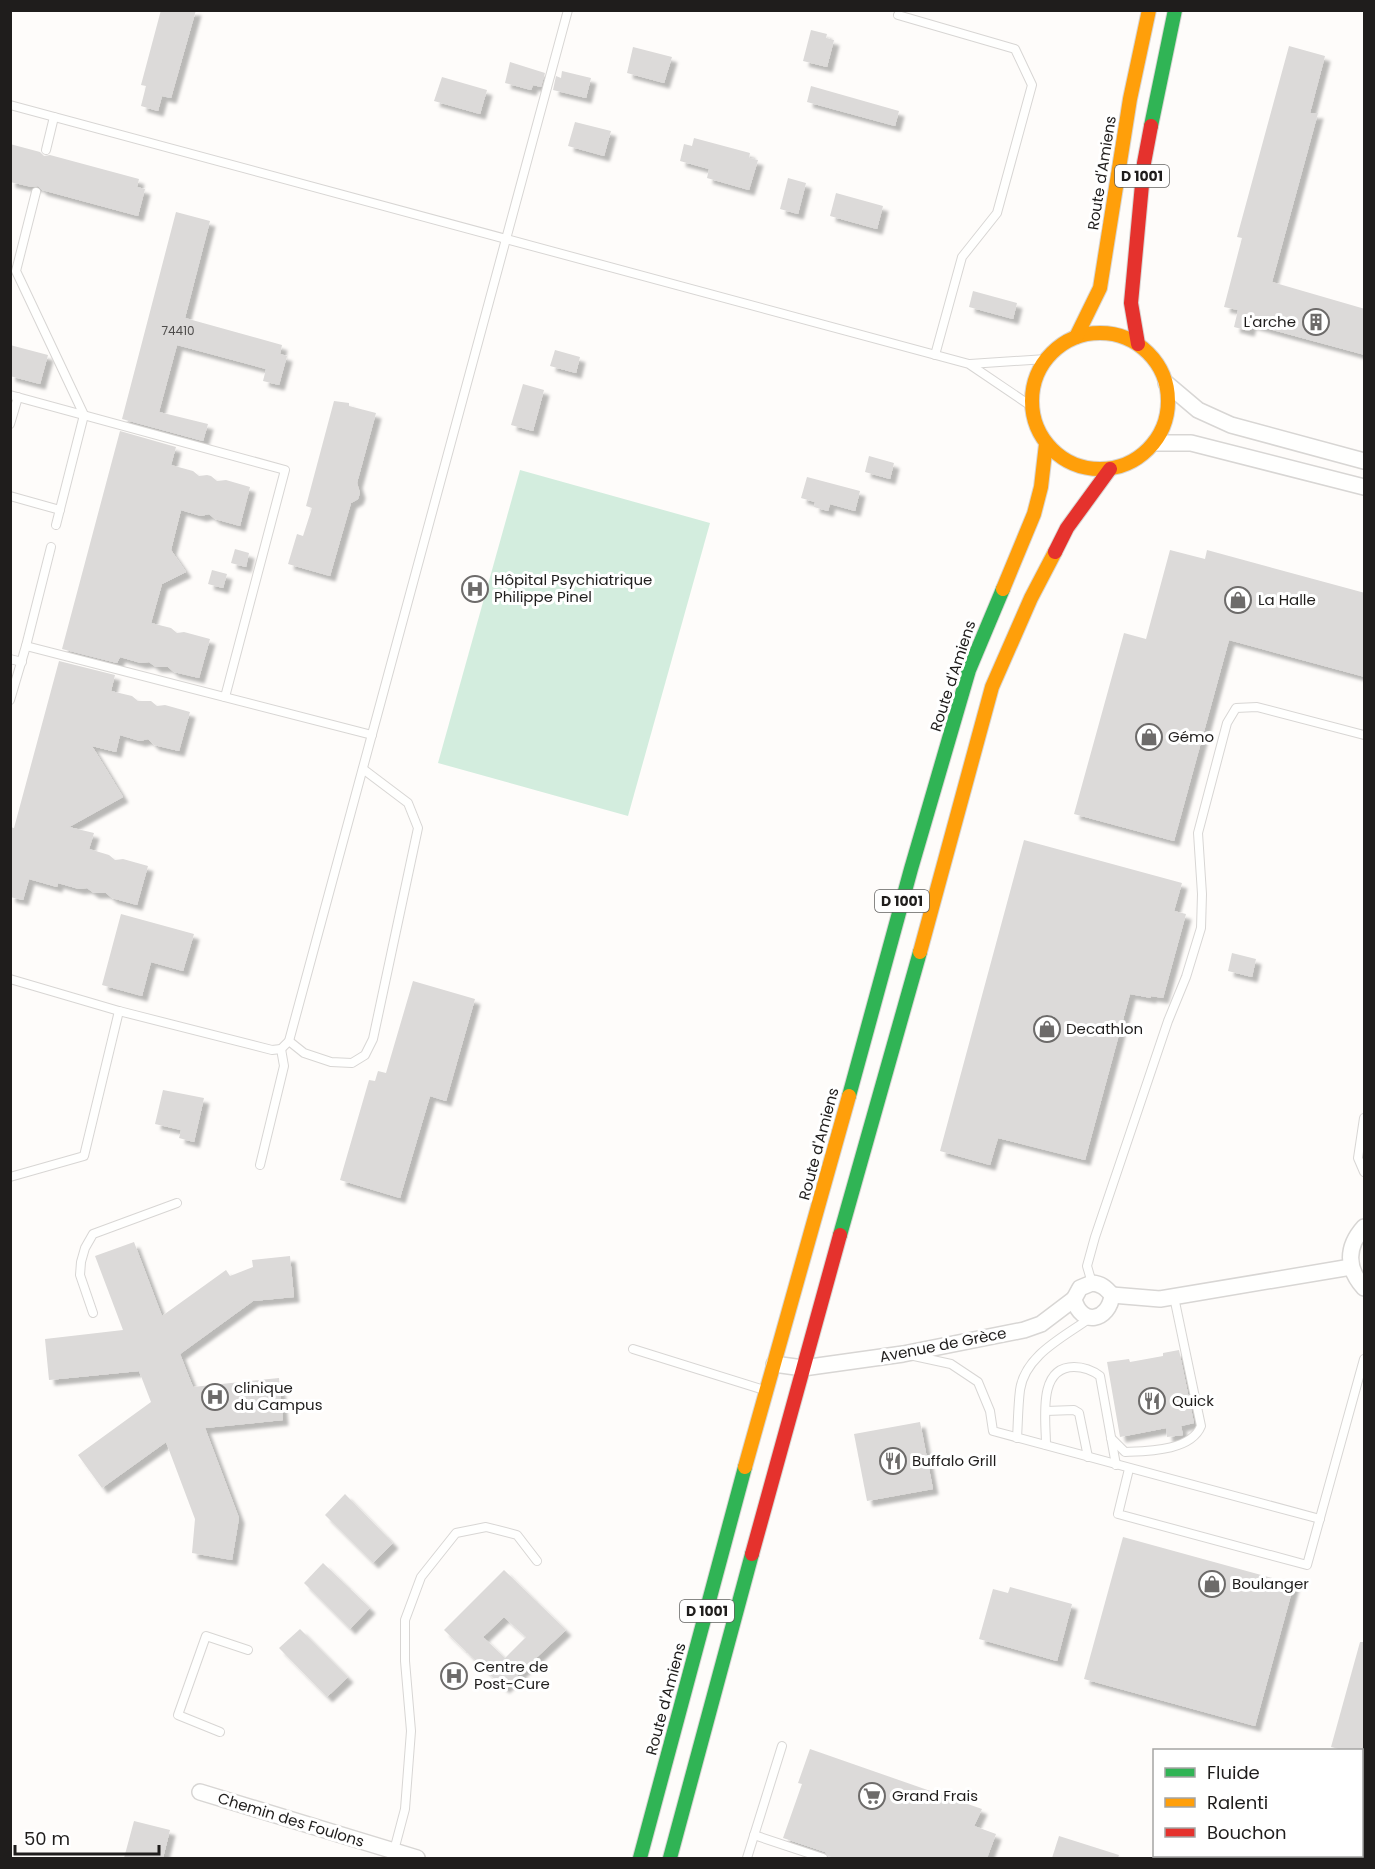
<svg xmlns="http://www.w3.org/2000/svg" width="1375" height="1869" font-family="Poppins,sans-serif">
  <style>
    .green { fill: #d3edde }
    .building { fill: #dcdad9; fill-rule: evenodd; filter: url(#shadow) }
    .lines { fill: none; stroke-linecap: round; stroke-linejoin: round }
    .lane-casing { stroke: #d8d6d4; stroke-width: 10 }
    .street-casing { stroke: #d8d6d4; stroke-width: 18 }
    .fast-casing { stroke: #d8d6d4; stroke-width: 16 }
    .slow-casing { stroke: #d8d6d4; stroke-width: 16 }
    .jam-casing { stroke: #d8d6d4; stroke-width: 16 }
    .lane { stroke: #fffffe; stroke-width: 8 }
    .street { stroke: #fffffe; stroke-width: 15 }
    .fast { stroke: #30b455; stroke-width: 14 }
    .slow { stroke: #ff9f0a; stroke-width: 14 }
    .jam { stroke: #e5322d; stroke-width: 14 }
    .labels { text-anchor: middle; stroke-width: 6; stroke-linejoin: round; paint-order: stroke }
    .number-label { font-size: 12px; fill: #4e4c4b }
    .shield { fill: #fff; stroke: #626160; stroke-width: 1.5 }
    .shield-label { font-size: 14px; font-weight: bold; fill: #1f1d1c }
    .street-label { font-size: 15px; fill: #1f1d1c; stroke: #fff }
    .poi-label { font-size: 15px; fill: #1f1d1c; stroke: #fff; text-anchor: start }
  </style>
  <defs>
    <filter id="shadow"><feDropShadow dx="5.5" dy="5.5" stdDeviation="1.5" flood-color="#0004"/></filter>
  </defs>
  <rect width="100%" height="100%" fill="#fefcfa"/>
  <polygon class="green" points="520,470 710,523 628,816 438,763"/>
  <g class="building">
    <polygon points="161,10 196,10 171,98 162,96 158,111 141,106 146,86 141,85"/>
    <polygon points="811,30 827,34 826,38 834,40 827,67 803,61"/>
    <polygon points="1289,46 1325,56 1310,113 1318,113 1272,282 1365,309 1365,355 1251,324 1249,331 1234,327 1238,310 1224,307 1242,238 1237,237"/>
    <polygon points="633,47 672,57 664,83 627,73"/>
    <polygon points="510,62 545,73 541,87 533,85 531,90 505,83"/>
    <polygon points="562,71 591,78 586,98 553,90 556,76 561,78"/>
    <polygon points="442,77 487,90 480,114 434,101"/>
    <polygon points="811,86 899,111 895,126 807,102"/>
    <polygon points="575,122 611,131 604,156 568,146"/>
    <polygon points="694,138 750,153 749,158 758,160 749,190 707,178 709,169 680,161 684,144 692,146"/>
    <polygon points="10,144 40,152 44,156 50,155 139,179 137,187 145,189 138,216 42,190 38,186 32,187 10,182"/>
    <polygon points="788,178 806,183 798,214 780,209"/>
    <polygon points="836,193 883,206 877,229 830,216"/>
    <polygon points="176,212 210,221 185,318 282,345 280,354 287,356 279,385 263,381 266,369 177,345 159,412 208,424 203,441 122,419"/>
    <polygon points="973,291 1017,303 1013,319 969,307"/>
    <polygon points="10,345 48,355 40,384 10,376"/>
    <polygon points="555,350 580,357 576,373 550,366"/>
    <polygon points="523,384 544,390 533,431 511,425"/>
    <polygon points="334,401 349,403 349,406 376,413 357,483 360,493 358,499 351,503 330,576 288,564 297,534 303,536 312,508 306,506"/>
    <polygon points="120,431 176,447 171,465 193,471 199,476 207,475 211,476 217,481 226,480 250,487 240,526 215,519 209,514 201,516 181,510 171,550 186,572 162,584 151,623 171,628 177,633 184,632 210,639 199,678 174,672 168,667 156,667 149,662 141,663 120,657 117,663 62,649"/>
    <polygon points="869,456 894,463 890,479 865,472"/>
    <polygon points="807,477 860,491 855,511 830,504 828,511 814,507 815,502 801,498"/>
    <polygon points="235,549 249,553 246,567 231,563"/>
    <polygon points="1170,550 1205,559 1207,550 1365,593 1365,677 1229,640 1174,841 1074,814 1124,633 1146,639"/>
    <polygon points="212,570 227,574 223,588 208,584"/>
    <polygon points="59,661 115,675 111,691 132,696 138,701 151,701 157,706 165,705 190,712 179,751 154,745 148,739 140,741 120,735 116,752 92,746 123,797 69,827 94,833 89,849 109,855 115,860 123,859 148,866 137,905 112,898 106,893 94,893 87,888 79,889 58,883 57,887 29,879 23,900 10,897 10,827 14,828"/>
    <polygon points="1024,840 1182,883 1174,911 1186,914 1163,998 1151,996 1151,998 1130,994 1085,1160 998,1138 990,1165 940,1151"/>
    <polygon points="121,914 194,934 183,971 151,962 142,996 102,985"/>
    <polygon points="1232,953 1256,959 1252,977 1228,971"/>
    <polygon points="413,981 475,999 446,1101 430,1096 400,1198 340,1180 369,1080 375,1081 378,1071 386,1073"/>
    <polygon points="163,1090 204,1098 194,1142 179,1138 181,1130 155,1124"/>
    <polygon points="134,1242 162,1316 226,1270 230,1276 253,1267 252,1260 290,1256 294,1297 253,1301 180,1354 193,1387 279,1378 283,1420 205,1428 239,1518 232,1560 192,1553 195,1519 166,1442 102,1488 78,1455 151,1402 139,1371 49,1380 45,1339 123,1330 95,1256"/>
    <polygon points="1179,1350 1194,1423 1181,1426 1183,1435 1167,1437 1166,1428 1120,1437 1107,1362 1129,1359 1130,1362 1163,1356 1163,1353"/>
    <polygon points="920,1422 933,1489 867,1501 854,1434"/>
    <polygon points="345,1494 393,1543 373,1563 325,1515"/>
    <polygon points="1123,1537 1294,1584 1255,1726 1084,1679"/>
    <polygon points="323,1563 370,1608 350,1629 304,1583"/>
    <path d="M 504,1570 L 566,1630 L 504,1688 L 444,1630 ZM 504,1617 L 526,1637 L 505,1658 L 483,1637 Z"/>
    <polygon points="1010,1587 1072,1604 1057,1661 979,1639 993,1589 1008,1593"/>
    <polygon points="300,1629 348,1677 327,1697 279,1648"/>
    <polygon points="1360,1642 1365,1642 1365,1750 1343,1750 1331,1747"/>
    <polygon points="810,1749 982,1809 974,1826 996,1834 987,1858 837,1858 828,1856 825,1852 783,1838 802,1784 798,1783"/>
    <polygon points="134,1821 170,1830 163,1858 124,1858"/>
    <polygon points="1059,1836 1119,1855 1118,1858 1052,1858"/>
  </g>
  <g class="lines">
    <defs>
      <g id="lane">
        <polyline points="898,15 1015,49 1032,85 997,213 962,257 935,355"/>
        <polyline points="10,105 969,364 1031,406"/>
        <polyline points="46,150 54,117"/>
        <polyline points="36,192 16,271 84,415 56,525"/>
        <polyline points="970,364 1046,359"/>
        <polyline points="10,395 285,470 225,697"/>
        <polyline points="10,424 18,397"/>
        <polyline points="10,496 60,510"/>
        <polyline points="26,646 372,735"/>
        <polyline points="10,659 22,662"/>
        <polyline points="10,700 26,646 51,547"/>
        <polyline points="10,979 119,1011 272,1050 281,1049 289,1041 568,10"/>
        <polyline points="289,1041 304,1053 331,1062 352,1063 365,1055 373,1039 418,828 408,803 363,769"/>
        <polyline points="1364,1118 1358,1158 1364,1172"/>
        <polyline points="260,1165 284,1066 281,1049"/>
        <polyline points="10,1177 84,1156 119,1011"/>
        <polyline points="1092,1283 1087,1266 1095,1237 1168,1021 1186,977 1201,928 1202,894 1198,833 1227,723 1236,708 1257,707 1364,735"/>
        <polyline points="93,1313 80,1275 81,1262 85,1248 93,1234 177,1203"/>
        <polyline points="633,1349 764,1390"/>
        <polyline points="914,1356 951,1364 978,1382 990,1411 993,1431 1320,1519"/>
        <polyline points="1046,1411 1074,1410 1079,1413 1088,1457"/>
        <path d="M 1017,1438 C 1018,1422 1018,1406 1020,1390 C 1025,1355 1064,1337 1090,1318"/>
        <path d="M 1111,1438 L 1125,1452 C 1148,1451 1191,1451 1201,1426 L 1174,1297"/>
        <path d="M 1046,1445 C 1046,1420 1037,1367 1074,1367 C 1084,1367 1092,1370 1100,1376 L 1116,1465"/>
        <polyline points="1129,1469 1118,1514 1307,1565 1364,1359"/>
        <polyline points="220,1732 178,1715 206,1636 248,1650"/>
        <polyline points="754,1835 823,1858"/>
        <polyline points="392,1858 405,1809 411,1731 405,1661 405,1620 421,1577 456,1533 486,1527 517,1535 537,1561"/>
        <polyline points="747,1858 782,1746"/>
      </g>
      <g id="street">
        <polyline points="1166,383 1198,410 1231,425 1364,461"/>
        <polyline points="1155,443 1191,443 1364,487"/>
        <path d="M 1364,1227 C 1346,1247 1346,1268 1364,1288"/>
        <path d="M 1092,1283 C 1101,1284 1105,1287 1112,1295 C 1109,1321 1081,1327 1074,1299 L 1080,1288 Z"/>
        <polyline points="1112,1295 1160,1299 1351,1267"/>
        <polyline points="774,1364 803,1368 903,1354 1024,1330 1041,1324 1074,1299"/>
        <polyline points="200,1792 417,1858"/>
      </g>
      <g id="fast">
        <polyline points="1151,126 1175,10"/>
        <polyline points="849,1096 911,869 969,670 1003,589"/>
        <polyline points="840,1235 920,952"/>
        <polyline points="640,1858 745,1467"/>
        <polyline points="670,1858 752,1554"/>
      </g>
      <g id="slow">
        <circle cx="1100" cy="401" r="68"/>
        <polyline points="1076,337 1100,288 1130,99 1149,10"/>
        <polyline points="1003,589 1034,514 1041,487 1046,444"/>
        <polyline points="920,952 992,687 1031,598 1055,552"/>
        <polyline points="745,1467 849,1096"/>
      </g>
      <g id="jam">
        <polyline points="1138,344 1131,303 1144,163 1151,126"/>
        <polyline points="1055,552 1067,528 1110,469"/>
        <polyline points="752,1554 840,1235"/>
      </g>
    </defs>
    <use href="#lane" class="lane-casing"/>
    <use href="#street" class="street-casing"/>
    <use href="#fast" class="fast-casing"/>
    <use href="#slow" class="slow-casing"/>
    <use href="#jam" class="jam-casing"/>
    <use href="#lane" class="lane"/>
    <use href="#street" class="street"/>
    <use href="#fast" class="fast"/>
    <use href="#slow" class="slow"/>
    <use href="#jam" class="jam"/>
  </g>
  <defs>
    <symbol id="building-ring" viewBox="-11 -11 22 22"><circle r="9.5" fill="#fff" stroke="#6d6b6a" stroke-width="1.5"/><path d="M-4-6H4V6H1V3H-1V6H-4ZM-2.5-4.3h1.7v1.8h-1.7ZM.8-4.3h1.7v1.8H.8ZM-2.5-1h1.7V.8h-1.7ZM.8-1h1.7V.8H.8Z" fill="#6d6b6a"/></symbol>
    <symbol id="hospital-ring" viewBox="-11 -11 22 22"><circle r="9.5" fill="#fff" stroke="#6d6b6a" stroke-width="1.5"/><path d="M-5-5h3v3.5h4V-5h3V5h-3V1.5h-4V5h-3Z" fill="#6d6b6a"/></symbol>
    <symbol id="shop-ring" viewBox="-11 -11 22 22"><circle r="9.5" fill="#fff" stroke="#6d6b6a" stroke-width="1.5"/><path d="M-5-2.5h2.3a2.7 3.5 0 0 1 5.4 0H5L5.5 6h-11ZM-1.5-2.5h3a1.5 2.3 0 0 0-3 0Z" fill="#6d6b6a"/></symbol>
    <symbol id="restaurant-ring" viewBox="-11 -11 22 22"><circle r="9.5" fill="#fff" stroke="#6d6b6a" stroke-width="1.5"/><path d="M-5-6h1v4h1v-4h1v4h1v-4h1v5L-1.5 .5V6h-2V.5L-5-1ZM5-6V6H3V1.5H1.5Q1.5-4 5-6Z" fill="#6d6b6a"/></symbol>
    <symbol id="supermarket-ring" viewBox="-11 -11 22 22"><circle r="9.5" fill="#fff" stroke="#6d6b6a" stroke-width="1.5"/><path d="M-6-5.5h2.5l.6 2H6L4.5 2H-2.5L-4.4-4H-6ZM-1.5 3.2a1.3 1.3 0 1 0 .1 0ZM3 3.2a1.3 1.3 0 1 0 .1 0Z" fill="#6d6b6a"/></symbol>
  </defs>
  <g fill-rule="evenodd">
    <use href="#building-ring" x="1301" y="307" width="30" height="30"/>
    <use href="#hospital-ring" x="460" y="574" width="30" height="30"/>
    <use href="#shop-ring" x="1223" y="585" width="30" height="30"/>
    <use href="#shop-ring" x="1134" y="722" width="30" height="30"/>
    <use href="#shop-ring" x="1032" y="1014" width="30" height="30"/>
    <use href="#hospital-ring" x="200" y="1382" width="30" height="30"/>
    <use href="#restaurant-ring" x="1137" y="1386" width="30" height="30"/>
    <use href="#restaurant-ring" x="878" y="1446" width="30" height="30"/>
    <use href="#shop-ring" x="1197" y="1569" width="30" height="30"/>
    <use href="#hospital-ring" x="439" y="1661" width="30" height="30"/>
    <use href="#supermarket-ring" x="857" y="1781" width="30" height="30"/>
  </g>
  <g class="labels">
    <g class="number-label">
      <text x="178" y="335">74410</text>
    </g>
    <g class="shield">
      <rect x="1115" y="165" width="54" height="22" rx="4.5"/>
      <rect x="875" y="890" width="54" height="22" rx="4.5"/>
      <rect x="680" y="1600" width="54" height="22" rx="4.5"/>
    </g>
    <g class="shield-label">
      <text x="1142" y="181">D 1001</text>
      <text x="902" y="906">D 1001</text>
      <text x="707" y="1616">D 1001</text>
    </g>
    <g class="street-label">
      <text transform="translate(1102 173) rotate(-81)" y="5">Route d'Amiens</text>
      <text transform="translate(953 676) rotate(-72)" y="5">Route d'Amiens</text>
      <text transform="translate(819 1144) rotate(-75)" y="5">Route d'Amiens</text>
      <text transform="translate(943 1345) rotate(-11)" y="5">Avenue de Grèce</text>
      <text transform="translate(666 1699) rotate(-75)" y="5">Route d'Amiens</text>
      <text transform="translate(291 1820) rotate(17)" y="5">Chemin des Foulons</text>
    </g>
    <g class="poi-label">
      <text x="1296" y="327" text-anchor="end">L'arche</text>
      <text x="494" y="585">Hôpital Psychiatrique<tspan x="494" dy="17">Philippe Pinel</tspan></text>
      <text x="1258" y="605">La Halle</text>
      <text x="1168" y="742">Gémo</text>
      <text x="1066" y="1034">Decathlon</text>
      <text x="234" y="1393">clinique<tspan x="234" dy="17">du Campus</tspan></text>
      <text x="1172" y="1406">Quick</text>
      <text x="912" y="1466">Buffalo Grill</text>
      <text x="1232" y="1589">Boulanger</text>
      <text x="474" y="1672">Centre de<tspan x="474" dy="17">Post-Cure</tspan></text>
      <text x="892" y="1801">Grand Frais</text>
    </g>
  </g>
  <rect width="1375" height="1869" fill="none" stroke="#1f1d1c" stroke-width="24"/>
  <rect x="1153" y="1749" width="210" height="108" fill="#ffffff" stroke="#a5a5a4" stroke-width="1.5"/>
  <rect x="1165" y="1768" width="30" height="9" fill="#30b455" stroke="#a5a5a4" stroke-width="1.5"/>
  <text x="1207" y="1779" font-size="18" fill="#1f1d1c">Fluide</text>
  <rect x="1165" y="1798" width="30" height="9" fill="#ff9f0a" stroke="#a5a5a4" stroke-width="1.5"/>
  <text x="1207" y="1809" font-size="18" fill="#1f1d1c">Ralenti</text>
  <rect x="1165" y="1828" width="30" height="9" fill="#e5322d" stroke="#a5a5a4" stroke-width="1.5"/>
  <text x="1207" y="1839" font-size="18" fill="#1f1d1c">Bouchon</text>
  <path d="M15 1845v9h144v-9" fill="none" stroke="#1f1d1c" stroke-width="3"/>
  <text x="24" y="1845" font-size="18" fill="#1f1d1c" stroke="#ffffff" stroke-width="4.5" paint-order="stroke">50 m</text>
</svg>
